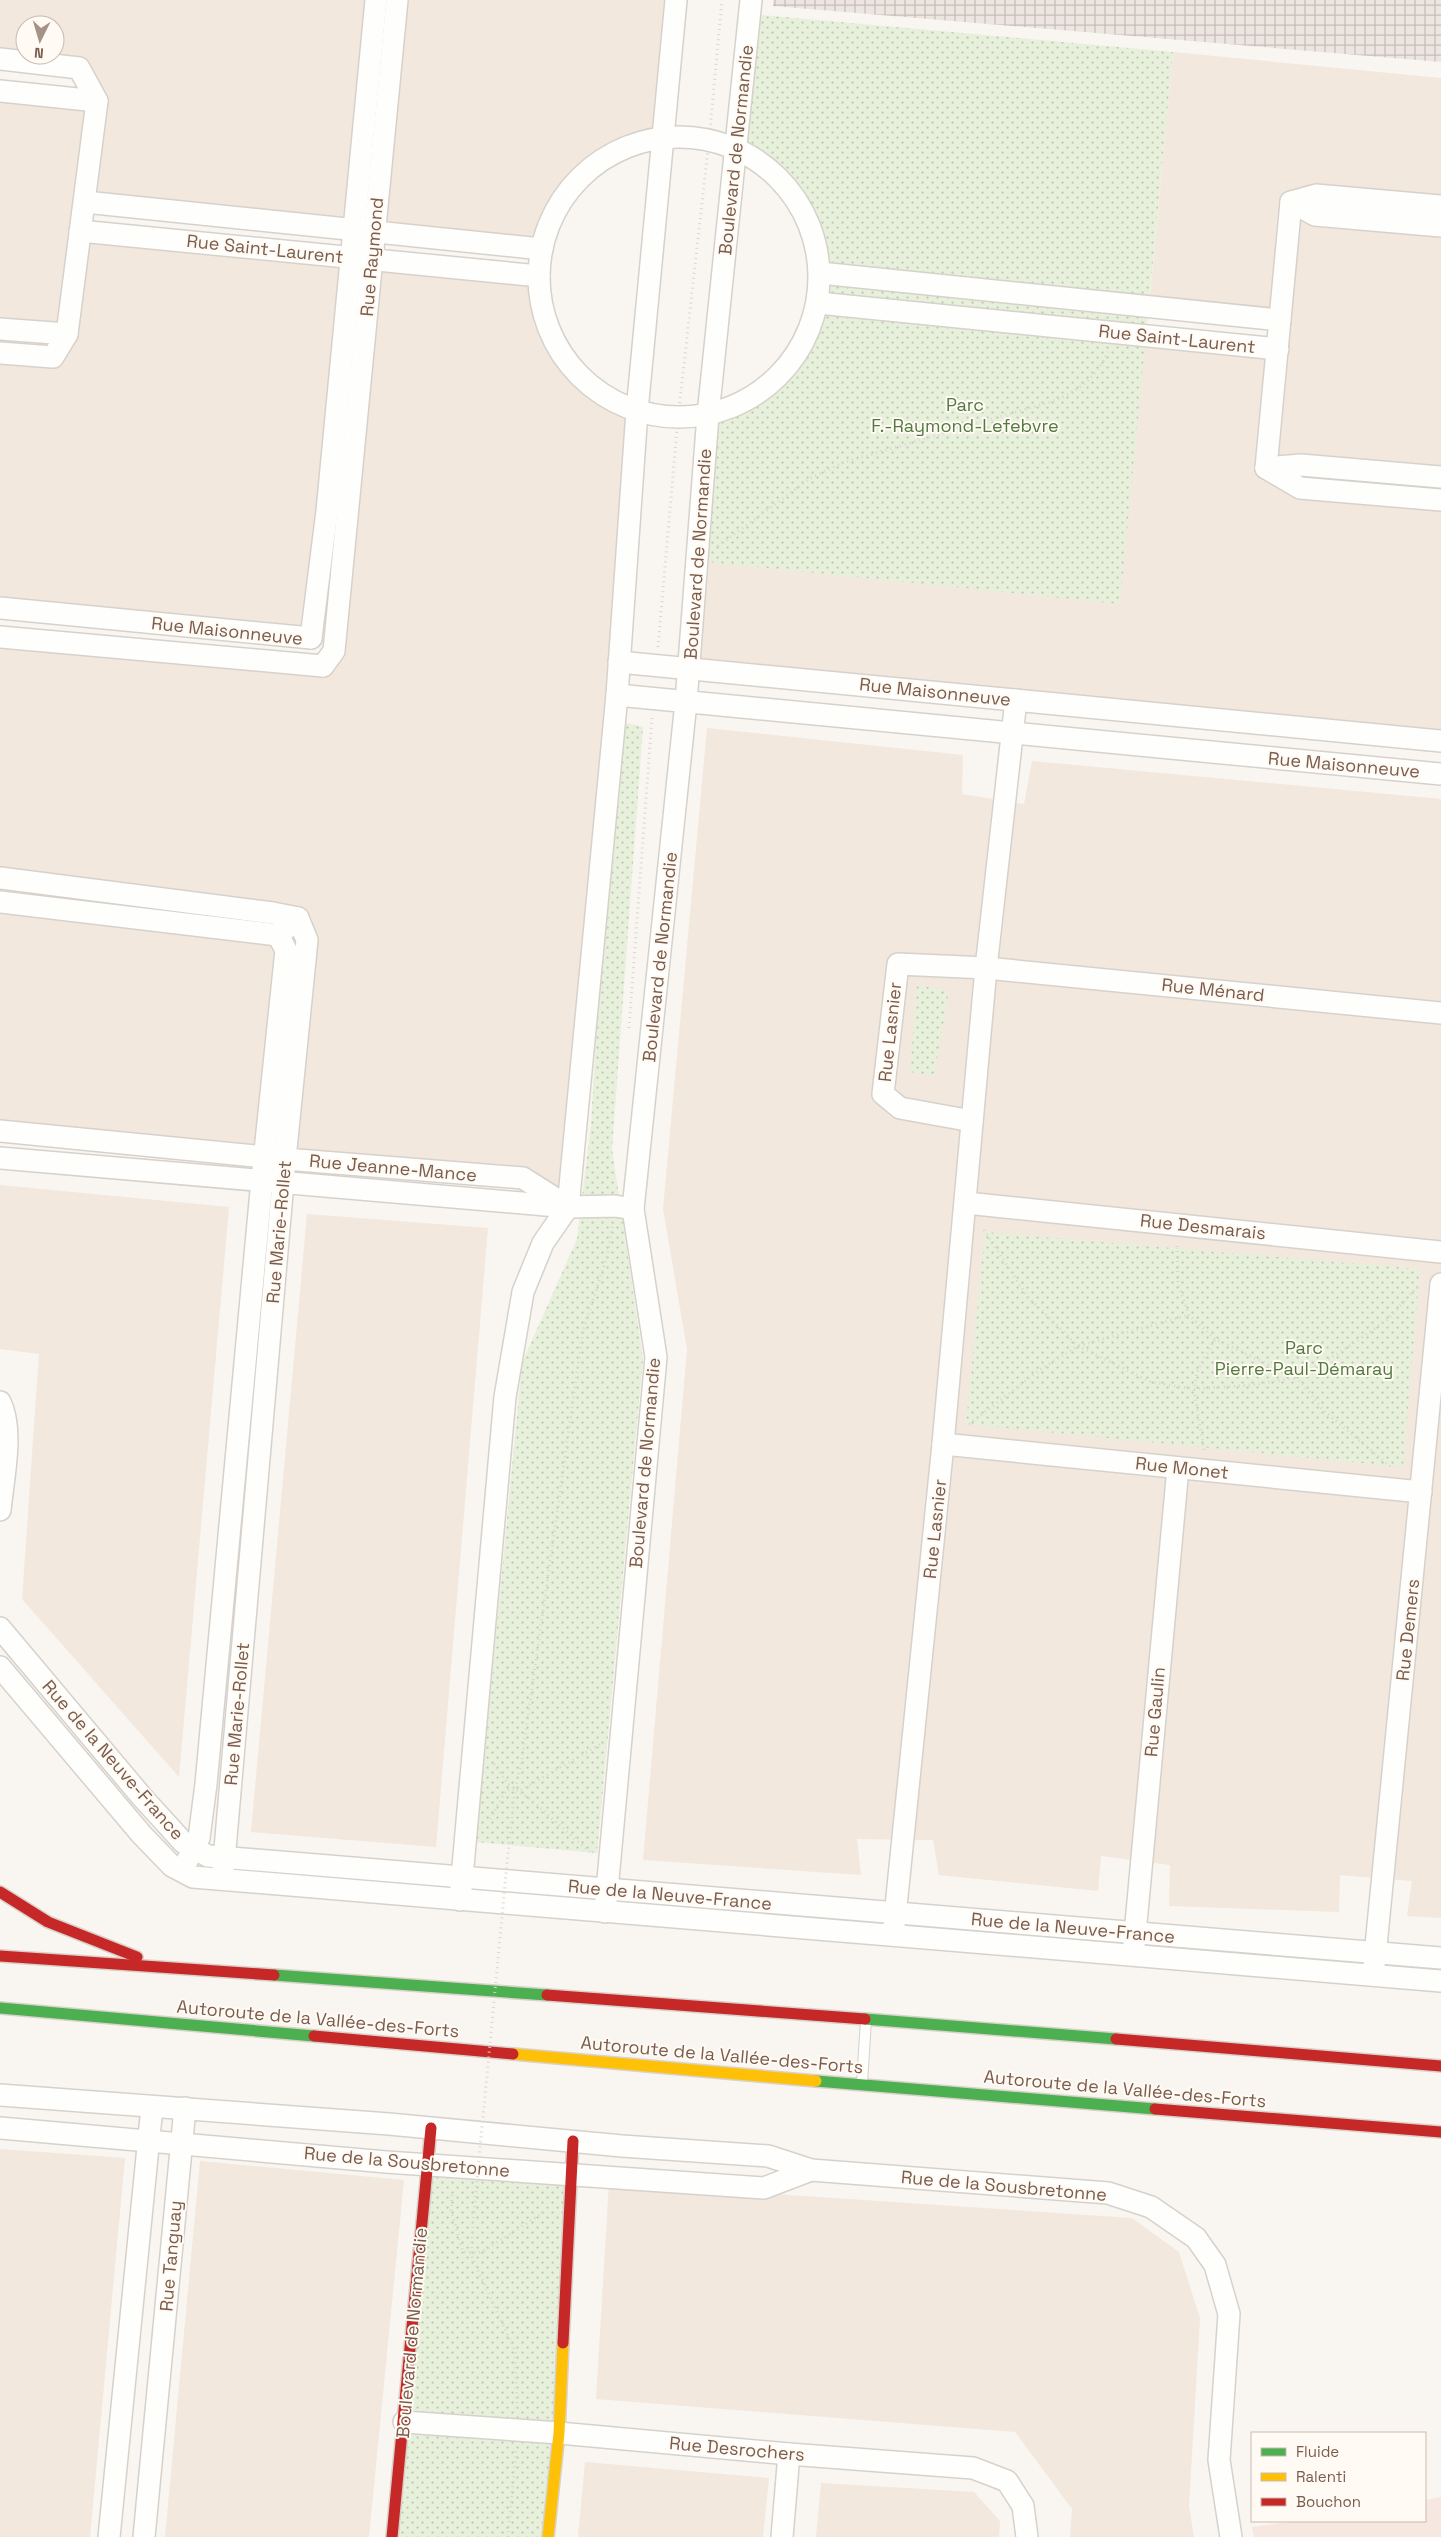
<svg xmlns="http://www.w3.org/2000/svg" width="1441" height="2537" font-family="'Space Grotesk',sans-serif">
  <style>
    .residential { fill: #f2e8de; fill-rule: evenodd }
    .commercial { fill: #f6e8e1 }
    .industrial { fill: url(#industrial-grid) }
    .park { fill: url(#park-dots) }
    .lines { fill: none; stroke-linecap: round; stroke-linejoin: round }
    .lane-casing { stroke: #d7d1cb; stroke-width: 12 }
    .street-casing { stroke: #d7d1cb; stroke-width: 24 }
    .fast-casing { stroke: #d9d2cb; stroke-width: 14 }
    .slow-casing { stroke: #d9d2cb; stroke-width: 14 }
    .jam-casing { stroke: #d9d2cb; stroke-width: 14 }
    .path { stroke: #dcd5d0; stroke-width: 3; stroke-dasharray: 1 4; stroke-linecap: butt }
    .lane { stroke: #fefefd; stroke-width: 10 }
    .street { stroke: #fefefd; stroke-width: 21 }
    .fast { stroke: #4caf50; stroke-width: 11 }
    .slow { stroke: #ffc107; stroke-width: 11 }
    .jam { stroke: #c62828; stroke-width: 11 }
    .path-bridge { stroke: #dcd5d0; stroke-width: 3; stroke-dasharray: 1 4; stroke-linecap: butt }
    .labels { text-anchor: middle; stroke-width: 4; stroke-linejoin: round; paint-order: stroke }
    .street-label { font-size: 18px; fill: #7a5c4d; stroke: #fffaf3 }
    .park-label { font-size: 18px; fill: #537a41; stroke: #fffaf3 }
  </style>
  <defs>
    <pattern id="industrial-grid" width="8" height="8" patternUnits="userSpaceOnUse" patternTransform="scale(1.25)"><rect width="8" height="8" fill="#ede5e0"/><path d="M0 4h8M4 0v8" fill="none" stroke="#c5bdb8"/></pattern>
    <pattern id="park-dots" width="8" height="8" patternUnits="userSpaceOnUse" patternTransform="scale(1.25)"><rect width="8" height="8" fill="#e7f0db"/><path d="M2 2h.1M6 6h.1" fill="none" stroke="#c0c6b4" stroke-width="1.8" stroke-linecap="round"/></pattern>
  </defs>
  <rect width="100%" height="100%" fill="#f9f5f0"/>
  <g class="residential">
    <path d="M 0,0 L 376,0 L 354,229 L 84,202 L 80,231 L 351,258 L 311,638 L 0,608 L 0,353 L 53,357 L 67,334 L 0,329 L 0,91 L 96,100 L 79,68 L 0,59 ZM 25,25 L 55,25 L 55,55 L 25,55 Z"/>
    <polygon points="397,0 676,0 662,138 623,149 587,172 568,192 553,217 542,249 375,232"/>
    <polygon points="1173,52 1441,78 1441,477 1267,468 1300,488 1441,500 1441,741 690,668 698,561 1146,336 1277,349 1280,320 1149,306"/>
    <polygon points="372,260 539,276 542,306 558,348 575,370 595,389 620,404 637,411 568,1207 523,1178 285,1159 298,918 0,879 0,637 323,666"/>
    <polygon points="707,728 963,755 962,794 1024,804 1032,761 1441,799 1441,1918 1407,1916 1412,1881 1340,1875 1339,1912 1169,1906 1170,1865 1101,1856 1098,1891 939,1875 933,1840 857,1839 861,1875 643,1860 687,1349 663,1209"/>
    <polygon points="0,902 278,935 265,1156 0,1131"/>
    <polygon points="0,1185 229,1207 179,1777 22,1599 39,1354 0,1349"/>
    <polygon points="307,1214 488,1228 436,1847 251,1832"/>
    <polygon points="0,2149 125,2158 90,2537 0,2537"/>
    <polygon points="200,2161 404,2180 369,2537 165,2537"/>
    <polygon points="609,2183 1132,2218 1179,2252 1200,2318 1189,2506 1194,2537 1070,2537 1072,2509 1015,2432 596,2399"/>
    <polygon points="585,2462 769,2478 763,2537 578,2537"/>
    <polygon points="821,2483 974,2492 1000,2521 999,2537 816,2537"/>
  </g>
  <polygon class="commercial" points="1441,2497 1441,2537 1254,2537 1252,2527 1294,2521 1425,2521 1425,2500"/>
  <polygon class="industrial" points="773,0 1441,0 1441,62 773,6"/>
  <g class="park">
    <polygon points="752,14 1173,52 1120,604 698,561 709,417 771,393 804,351 826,294 814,233 785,187 761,165 740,153"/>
    <polygon points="615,720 643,727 612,1149 643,1359 597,1853 476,1842 522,1363 577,1239 591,1124"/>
    <polygon points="917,985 949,991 934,1076 910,1072"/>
    <polygon points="985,1232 1420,1269 1403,1467 966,1424"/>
    <polygon points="429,2166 571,2177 548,2537 391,2537"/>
  </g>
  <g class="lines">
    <defs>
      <polyline id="lane" points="862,2083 866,2020"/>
      <g id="street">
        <polyline points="0,59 79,68 97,101 67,334 53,357 0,353"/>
        <polyline points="0,91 97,101"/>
        <circle cx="679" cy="277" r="140"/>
        <polyline points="85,202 542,249"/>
        <polyline points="1291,202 1315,215 1441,226"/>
        <polyline points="80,231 539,276"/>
        <polyline points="820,273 1280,320"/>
        <polyline points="818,303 1278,349"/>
        <polyline points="0,329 67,334"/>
        <polyline points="1266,468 1291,202 1316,195 1441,206"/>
        <polyline points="1266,468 1300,488 1441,500"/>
        <polyline points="1266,468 1301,465 1441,477"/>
        <polyline points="0,608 311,638"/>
        <polyline points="0,637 323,666"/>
        <polyline points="311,638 327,511 376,0"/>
        <polyline points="619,662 1441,741"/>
        <polyline points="323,666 334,651 397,0"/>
        <polyline points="617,695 1441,774"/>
        <polyline points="0,878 273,913 298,918"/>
        <polyline points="0,902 278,935 288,927"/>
        <polyline points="972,1121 900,1108 883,1094 898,964 986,968 1441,1013"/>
        <polyline points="0,1131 285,1159 523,1178 564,1204"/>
        <polyline points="0,1158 568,1207 615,1206 633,1209"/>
        <polyline points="966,1203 1441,1252"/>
        <path d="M 0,1402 C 14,1430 3,1479 0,1510"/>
        <polyline points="943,1444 1421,1492"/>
        <polyline points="0,1628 142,1797 183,1842 208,1856 1441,1958"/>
        <polyline points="0,1667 142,1835 172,1866 193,1877 1441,1981"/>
        <polyline points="187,1861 199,1838 206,1784 262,1180 286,950 278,935"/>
        <polyline points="223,1872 285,1159 307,940 298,918"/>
        <polyline points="460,1900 505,1397 523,1292 543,1243 568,1207 617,695 637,411 676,0"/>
        <polyline points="605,1912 656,1357 633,1209 686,702 708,415 751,0"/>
        <polyline points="894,1926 943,1444 986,968 1016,700"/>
        <polyline points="1134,1945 1178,1468"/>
        <polyline points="1374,1966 1441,1284"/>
        <polyline points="0,2095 389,2124 622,2146 768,2156 811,2170 1108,2193 1151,2207 1196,2238 1215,2265 1229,2314 1219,2460 1231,2537"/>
        <polyline points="0,2128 386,2162 764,2188 811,2170"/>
        <polyline points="404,2422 559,2433 789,2454 973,2468 1007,2481 1023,2506 1027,2537"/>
        <polyline points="109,2537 152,2107"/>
        <polyline points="144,2537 185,2108"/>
        <polyline points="782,2537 789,2454"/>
      </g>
      <g id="fast">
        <polyline points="274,1975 547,1995"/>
        <polyline points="0,2008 314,2036"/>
        <polyline points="865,2019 1116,2039"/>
        <polyline points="816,2081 1155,2109"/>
      </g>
      <g id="slow">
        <polyline points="513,2054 816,2081"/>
        <polyline points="548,2537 559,2433 563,2343"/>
      </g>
      <g id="jam">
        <polyline points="0,1892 48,1922 137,1957"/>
        <polyline points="0,1956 274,1975"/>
        <polyline points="547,1995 865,2019"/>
        <polyline points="314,2036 513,2054"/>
        <polyline points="1116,2039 1441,2066"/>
        <polyline points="1155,2109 1441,2132"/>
        <polyline points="563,2343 573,2141"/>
        <polyline points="392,2537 431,2128"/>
      </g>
    </defs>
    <use href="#lane" class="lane-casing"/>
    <use href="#street" class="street-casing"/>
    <use href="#fast" class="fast-casing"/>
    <use href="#slow" class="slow-casing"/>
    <use href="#jam" class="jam-casing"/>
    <g class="path">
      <path d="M 718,546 L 811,478 L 842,463 L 1057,400 C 1082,387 1095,379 1108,352"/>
      <polyline points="658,647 678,418 709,140 722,0"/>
      <polyline points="629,1028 652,718"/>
      <polyline points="984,1230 1027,1296 1078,1346 1151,1382 1194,1389 1251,1385 1295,1378 1339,1353 1387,1320 1420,1284"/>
      <polyline points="1177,1246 1178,1284 1189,1315 1215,1339 1290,1375 1302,1383 1323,1410 1392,1468"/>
      <polyline points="969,1424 1044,1367 1078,1346 1189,1315"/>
      <polyline points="1204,1450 1194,1389 1197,1372 1215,1339"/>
      <polyline points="494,1764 508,1784 529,1798 590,1852"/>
      <polyline points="521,1790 601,1744"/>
      <polyline points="490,1819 506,1790 514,1789"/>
      <polyline points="509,1843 515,1789 521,1765 583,1331 608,1253 612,1226"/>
      <polyline points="452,2195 451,2210 463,2252 478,2253 485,2250 546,2211"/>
      <polyline points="474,2212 471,2255 515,2351 517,2409"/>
      <polyline points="508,2537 516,2451"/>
    </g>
    <use href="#lane" class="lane"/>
    <use href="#street" class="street"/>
    <use href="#fast" class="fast"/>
    <use href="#slow" class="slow"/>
    <use href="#jam" class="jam"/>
    <polyline class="path-bridge" points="474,2212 509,1843"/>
  </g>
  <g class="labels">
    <g class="street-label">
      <text transform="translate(736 150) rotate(-84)" y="6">Boulevard de Normandie</text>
      <text transform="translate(265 249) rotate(6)" y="6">Rue Saint-Laurent</text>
      <text transform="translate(372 257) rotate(-85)" y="6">Rue Raymond</text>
      <text transform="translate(1177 339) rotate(6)" y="6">Rue Saint-Laurent</text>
      <text transform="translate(698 554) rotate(-86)" y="6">Boulevard de Normandie</text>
      <text transform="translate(227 631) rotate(6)" y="6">Rue Maisonneuve</text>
      <text transform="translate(935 692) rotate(6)" y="6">Rue Maisonneuve</text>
      <text transform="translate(1344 765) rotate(5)" y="6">Rue Maisonneuve</text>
      <text transform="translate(660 957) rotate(-84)" y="6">Boulevard de Normandie</text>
      <text transform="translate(1213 990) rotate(6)" y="6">Rue Ménard</text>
      <text transform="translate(890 1032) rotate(-84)" y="6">Rue Lasnier</text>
      <text transform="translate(393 1168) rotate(5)" y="6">Rue Jeanne-Mance</text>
      <text transform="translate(1203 1227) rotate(6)" y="6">Rue Desmarais</text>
      <text transform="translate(279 1232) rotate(-85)" y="6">Rue Marie-Rollet</text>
      <text transform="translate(645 1463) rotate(-85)" y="6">Boulevard de Normandie</text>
      <text transform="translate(1182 1468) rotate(6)" y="6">Rue Monet</text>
      <text transform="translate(935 1529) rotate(-84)" y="6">Rue Lasnier</text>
      <text transform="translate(1408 1630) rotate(-84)" y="6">Rue Demers</text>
      <text transform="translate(1155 1712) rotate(-85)" y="6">Rue Gaulin</text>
      <text transform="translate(237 1714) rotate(-85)" y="6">Rue Marie-Rollet</text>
      <text transform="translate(113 1760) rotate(49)" y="6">Rue de la Neuve-France</text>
      <text transform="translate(670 1895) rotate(5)" y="6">Rue de la Neuve-France</text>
      <text transform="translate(1073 1928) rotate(5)" y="6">Rue de la Neuve-France</text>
      <text transform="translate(318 2019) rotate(5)" y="6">Autoroute de la Vallée-des-Forts</text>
      <text transform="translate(722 2055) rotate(5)" y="6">Autoroute de la Vallée-des-Forts</text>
      <text transform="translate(1125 2089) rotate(5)" y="6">Autoroute de la Vallée-des-Forts</text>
      <text transform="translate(407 2162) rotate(5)" y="6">Rue de la Sousbretonne</text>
      <text transform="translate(1004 2186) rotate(5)" y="6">Rue de la Sousbretonne</text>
      <text transform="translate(171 2256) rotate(-85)" y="6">Rue Tanguay</text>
      <text transform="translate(412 2333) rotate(-85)" y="6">Boulevard de Normandie</text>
      <text transform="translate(737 2449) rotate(5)" y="6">Rue Desrochers</text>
    </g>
    <g class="park-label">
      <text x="965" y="411">Parc<tspan x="965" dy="21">F.-Raymond-Lefebvre</tspan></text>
      <text x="1304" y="1354">Parc<tspan x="1304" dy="21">Pierre-Paul-Démaray</tspan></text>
    </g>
  </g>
  <rect x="1251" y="2432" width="175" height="90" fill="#fffaf3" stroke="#cabbb1"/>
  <rect x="1261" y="2448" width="25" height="8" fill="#4caf50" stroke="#cabbb1"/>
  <text x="1296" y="2457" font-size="15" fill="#7a5c4d">Fluide</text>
  <rect x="1261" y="2473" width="25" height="8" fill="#ffc107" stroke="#cabbb1"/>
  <text x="1296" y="2482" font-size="15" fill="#7a5c4d">Ralenti</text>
  <rect x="1261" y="2498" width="25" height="8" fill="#c62828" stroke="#cabbb1"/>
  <text x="1296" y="2507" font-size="15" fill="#7a5c4d">Bouchon</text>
  <g transform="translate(40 40) rotate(185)"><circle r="24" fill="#fffaf3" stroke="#cabbb1"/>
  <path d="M0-4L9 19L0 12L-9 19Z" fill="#a69286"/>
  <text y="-8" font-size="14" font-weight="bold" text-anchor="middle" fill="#7a5c4d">N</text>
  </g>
</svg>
